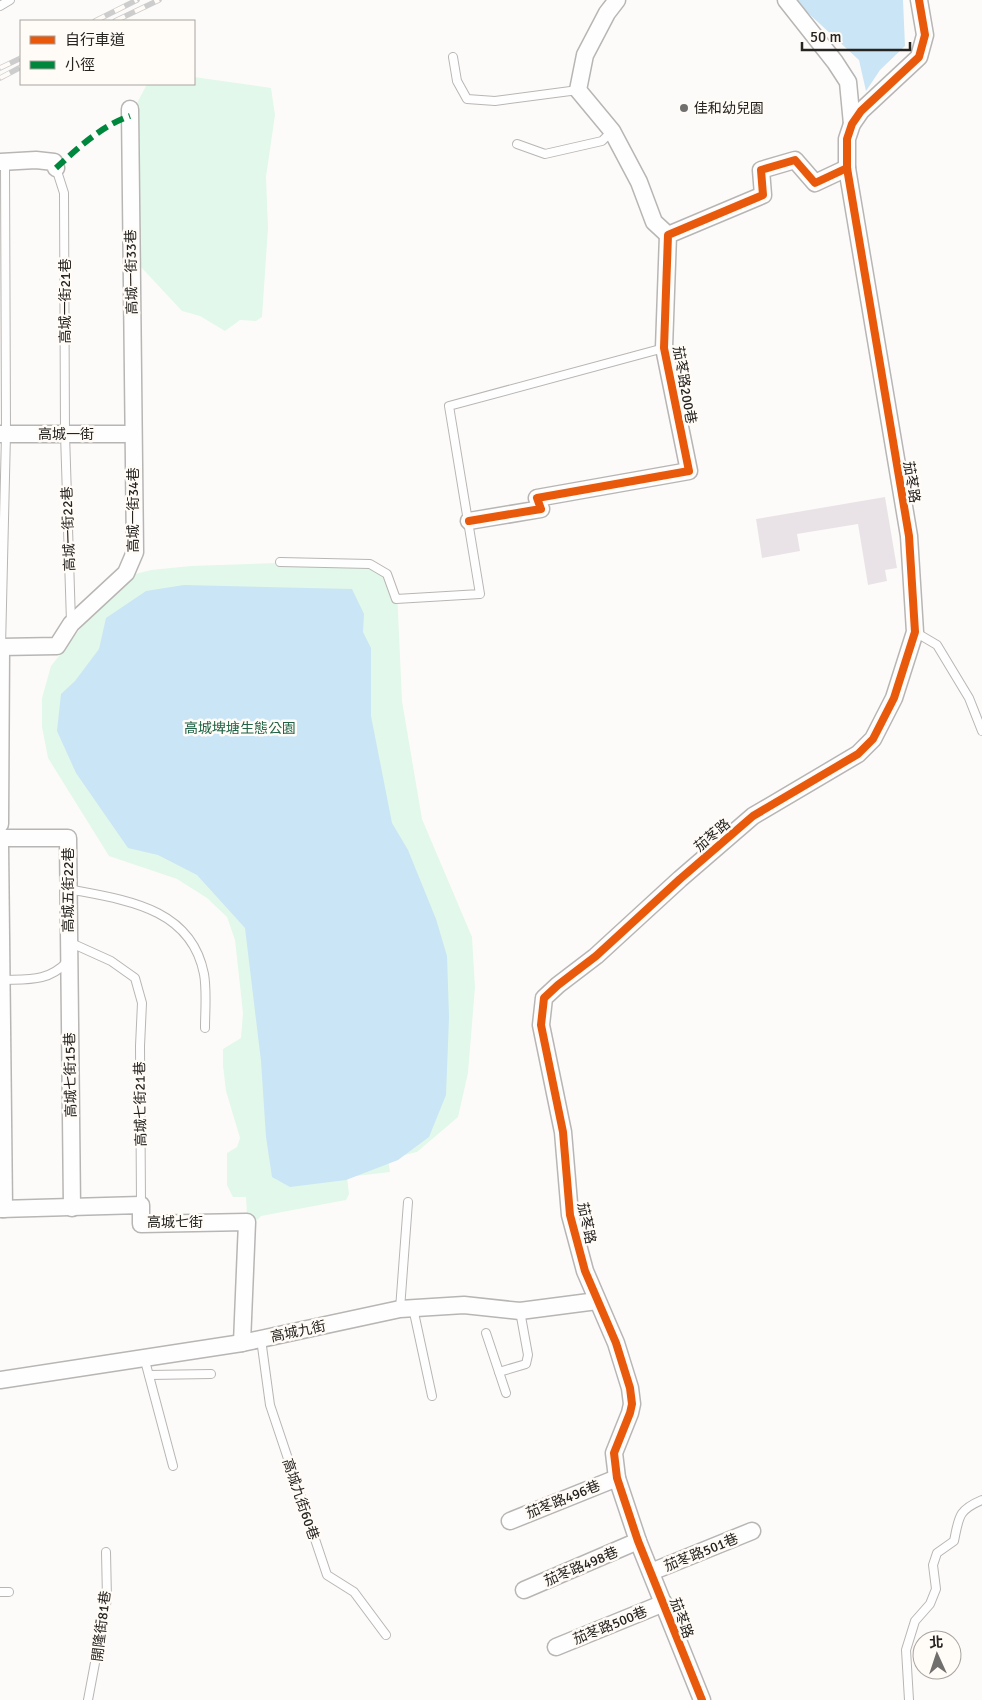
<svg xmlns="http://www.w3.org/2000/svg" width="982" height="1700" font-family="Signika,'Noto Sans TC',sans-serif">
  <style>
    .green { fill: #e2f8ea }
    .water { fill: #cae5f5 }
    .building { fill: #e9e3e8 }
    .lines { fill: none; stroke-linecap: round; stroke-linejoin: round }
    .lane-casing { stroke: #b8b6b4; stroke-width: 10 }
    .street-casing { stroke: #b8b6b4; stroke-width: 19 }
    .lane { stroke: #fffefe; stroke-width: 8 }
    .street { stroke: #fffefe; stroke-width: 16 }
    .rail-casing { stroke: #cdcdcd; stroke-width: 5.5 }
    .rail { stroke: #fffbf7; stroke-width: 4; stroke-dasharray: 11; stroke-linecap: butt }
    .quiet { stroke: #00873e; stroke-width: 6; stroke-dasharray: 12 6; stroke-linecap: butt }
    .cycleway-casing { stroke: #fffbf7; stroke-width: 11 }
    .cycleway { stroke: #e8590c; stroke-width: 8 }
    .poi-dot { fill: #716f6d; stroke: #fffbf7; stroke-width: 2 }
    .labels { text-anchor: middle; stroke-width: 5; stroke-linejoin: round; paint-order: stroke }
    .poi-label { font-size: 14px; fill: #262421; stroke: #fffbf7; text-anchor: start }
    .street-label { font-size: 14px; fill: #262421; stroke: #fffbf7 }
    .park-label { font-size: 14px; fill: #206346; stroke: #fffbf7 }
  </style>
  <rect width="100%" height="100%" fill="#fdfbf9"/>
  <g class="green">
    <polygon points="194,77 271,88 275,115 266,177 268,228 262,317 256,321 240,320 225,331 200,316 182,311 140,266 136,105 147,84 194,84"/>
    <polygon points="278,563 353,566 379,571 397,589 402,701 422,819 472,937 475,987 468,1073 458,1117 417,1152 388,1159 390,1172 347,1177 349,1194 346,1200 261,1216 254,1223 247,1214 246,1197 233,1197 227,1185 227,1153 237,1147 240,1138 226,1091 223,1066 223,1049 241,1038 243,1013 235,940 227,917 207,898 177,879 109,856 48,758 42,727 42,698 51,666 102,601 135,574 151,570 191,566"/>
  </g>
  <g class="water">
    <polygon points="794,0 903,0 905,46 880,70 866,91 859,60"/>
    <polygon points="184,585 352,589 364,614 363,632 371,648 371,716 392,823 408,850 436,919 447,956 449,1017 446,1095 429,1137 398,1160 346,1180 290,1187 272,1177 266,1137 261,1061 245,928 197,875 158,855 128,848 76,773 57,731 61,694 75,681 99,649 106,618 146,591"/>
  </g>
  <polygon class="building" points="885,497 897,568 885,570 887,581 868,585 858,524 797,534 800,551 762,558 756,519"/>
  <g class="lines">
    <defs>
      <g id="lane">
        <polyline points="0,6 10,0"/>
        <polyline points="453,57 457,81 467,99 495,101 578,90"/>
        <polyline points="517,144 545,154 602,141 612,131"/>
        <polyline points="56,168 64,193 65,434 71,622"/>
        <polyline points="280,562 370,564 387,574 396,599 480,594 449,406 664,348"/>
        <polyline points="915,632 937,645 969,698 982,731"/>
        <polyline points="1,647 6,434 5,162"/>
        <path d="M 68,889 C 125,900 191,907 204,974 C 207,991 205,1011 205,1028"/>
        <polyline points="69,942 111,961 135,978 142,1003 140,1046 141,1205"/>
        <path d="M 2,980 C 28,979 48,982 67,962"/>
        <polyline points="413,1308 432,1396"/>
        <polyline points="400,1309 408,1202"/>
        <polyline points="486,1333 499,1372 526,1364 528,1355 520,1311"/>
        <polyline points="261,1339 270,1405 327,1575 354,1592 386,1635"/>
        <polyline points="144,1357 173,1466"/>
        <polyline points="499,1372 506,1393"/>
        <polyline points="149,1375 211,1374"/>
        <polyline points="0,1592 9,1592"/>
        <polyline points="88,1700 107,1599 106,1552"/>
        <path d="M 909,1700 L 906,1650 L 915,1621 L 930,1604 L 936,1589 L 933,1565 L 937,1553 L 954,1541 C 959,1517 958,1510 982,1500"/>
      </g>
      <g id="street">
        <polyline points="617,0 607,13 585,55 578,90 612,131 639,182 654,222 668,235"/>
        <polyline points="786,0 835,62 848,82 852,124"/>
        <polyline points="0,162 36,160 54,162 56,168"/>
        <polyline points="0,434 133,434"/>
        <polyline points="469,521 541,509 537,498 689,471 664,348 668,235 763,195 761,170 795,160 815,183 847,168"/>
        <polyline points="0,647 57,646 71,624 126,573 135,552 130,109"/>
        <polyline points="0,824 1,647"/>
        <polyline points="0,838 68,838 72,1208"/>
        <polyline points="0,845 4,1209"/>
        <polyline points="0,1209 141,1205 141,1224 247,1222 242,1343"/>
        <polyline points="0,1380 242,1343 400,1309 464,1305 520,1311 597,1301"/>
        <polyline points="510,1521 617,1478"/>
        <polyline points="651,1572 752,1531"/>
        <polyline points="524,1590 638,1541"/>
        <polyline points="556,1647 664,1603"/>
        <polyline points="702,1700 638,1541 617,1478 614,1453 630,1413 632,1404 630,1388 616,1343 585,1271 570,1215 563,1132 541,1025 544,998 558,985 596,956 680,879 753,816 858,754 873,739 894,698 915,632 909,536 847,168 847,139 852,124 861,111 919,57 925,35 919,0"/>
      </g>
    </defs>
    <use href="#lane" class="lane-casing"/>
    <use href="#street" class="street-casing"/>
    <use href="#lane" class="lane"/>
    <use href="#street" class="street"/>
    <defs>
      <g id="rail">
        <polyline points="95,21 137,0"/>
        <polyline points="115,21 159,0"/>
        <polyline points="0,68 21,58"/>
        <polyline points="0,78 21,67"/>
      </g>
    </defs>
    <use href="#rail" class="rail-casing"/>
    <use href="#rail" class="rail"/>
    <path class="quiet" d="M 56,168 C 78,148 101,126 130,116"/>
    <defs>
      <g id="cycleway">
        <polyline points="469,521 541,509 537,498 689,471 664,348 668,235 763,195 761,170 795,160 815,183 847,168"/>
        <polyline points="702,1700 638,1541 617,1478 614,1453 630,1413 632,1404 630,1388 616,1343 585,1271 570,1215 563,1132 541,1025 544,998 558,985 596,956 680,879 753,816 858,754 873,739 894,698 915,632 909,536 847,168 847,139 852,124 861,111 919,57 925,35 919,0"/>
      </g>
    </defs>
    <use href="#cycleway" class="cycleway-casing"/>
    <use href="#cycleway" class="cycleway"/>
  </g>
  <circle class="poi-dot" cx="684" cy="108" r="5"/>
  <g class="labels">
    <g class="poi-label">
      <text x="694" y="113">佳和幼兒園</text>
    </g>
    <g class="street-label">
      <text transform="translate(131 272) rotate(-91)" y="5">高城一街33巷</text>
      <text transform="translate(65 301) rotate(-90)" y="5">高城一街21巷</text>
      <text transform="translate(685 385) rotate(80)" y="5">茄苳路200巷</text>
      <text x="66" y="439">高城一街</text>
      <text transform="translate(912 482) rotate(81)" y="5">茄苳路</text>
      <text transform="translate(133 510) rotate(-90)" y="5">高城一街34巷</text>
      <text transform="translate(68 529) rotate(-92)" y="5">高城一街22巷</text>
      <text transform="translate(712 835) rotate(-40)" y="5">茄苳路</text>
      <text transform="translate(68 890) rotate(-90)" y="5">高城五街22巷</text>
      <text transform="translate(70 1075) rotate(-91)" y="5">高城七街15巷</text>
      <text transform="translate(140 1104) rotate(-91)" y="5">高城七街21巷</text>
      <text x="175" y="1227">高城七街</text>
      <text transform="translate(587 1223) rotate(78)" y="5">茄苳路</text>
      <text transform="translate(298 1331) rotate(-12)" y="5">高城九街</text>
      <text transform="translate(301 1499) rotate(71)" y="5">高城九街60巷</text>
      <text transform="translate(563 1499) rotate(-22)" y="5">茄苳路496巷</text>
      <text transform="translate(701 1552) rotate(-22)" y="5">茄苳路501巷</text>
      <text transform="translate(581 1566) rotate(-23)" y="5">茄苳路498巷</text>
      <text transform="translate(682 1618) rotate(70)" y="5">茄苳路</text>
      <text transform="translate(610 1625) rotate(-22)" y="5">茄苳路500巷</text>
      <text transform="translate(101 1626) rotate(-83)" y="5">開隆街81巷</text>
    </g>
    <g class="park-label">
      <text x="240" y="733">高城埤塘生態公園</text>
    </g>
  </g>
  <rect x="20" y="20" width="175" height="65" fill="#fffbf7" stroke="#a8a5a1"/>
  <rect x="30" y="36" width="25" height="8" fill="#e8590c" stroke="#a8a5a1"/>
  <text x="65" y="45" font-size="15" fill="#262421">自行車道</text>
  <rect x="30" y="61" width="25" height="8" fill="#00873e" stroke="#a8a5a1"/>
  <text x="65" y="70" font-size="15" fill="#262421">小徑</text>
  <g transform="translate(937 1655) rotate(357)"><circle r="24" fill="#fffbf7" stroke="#a8a5a1"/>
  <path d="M0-4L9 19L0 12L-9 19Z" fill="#716f6d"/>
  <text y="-8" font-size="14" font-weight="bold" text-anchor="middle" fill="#262421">北</text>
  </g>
  <path d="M802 42v8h108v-8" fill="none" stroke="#262421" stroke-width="2.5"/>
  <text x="810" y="42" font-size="15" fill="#262421" stroke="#fffbf7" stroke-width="4" paint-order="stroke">50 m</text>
</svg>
